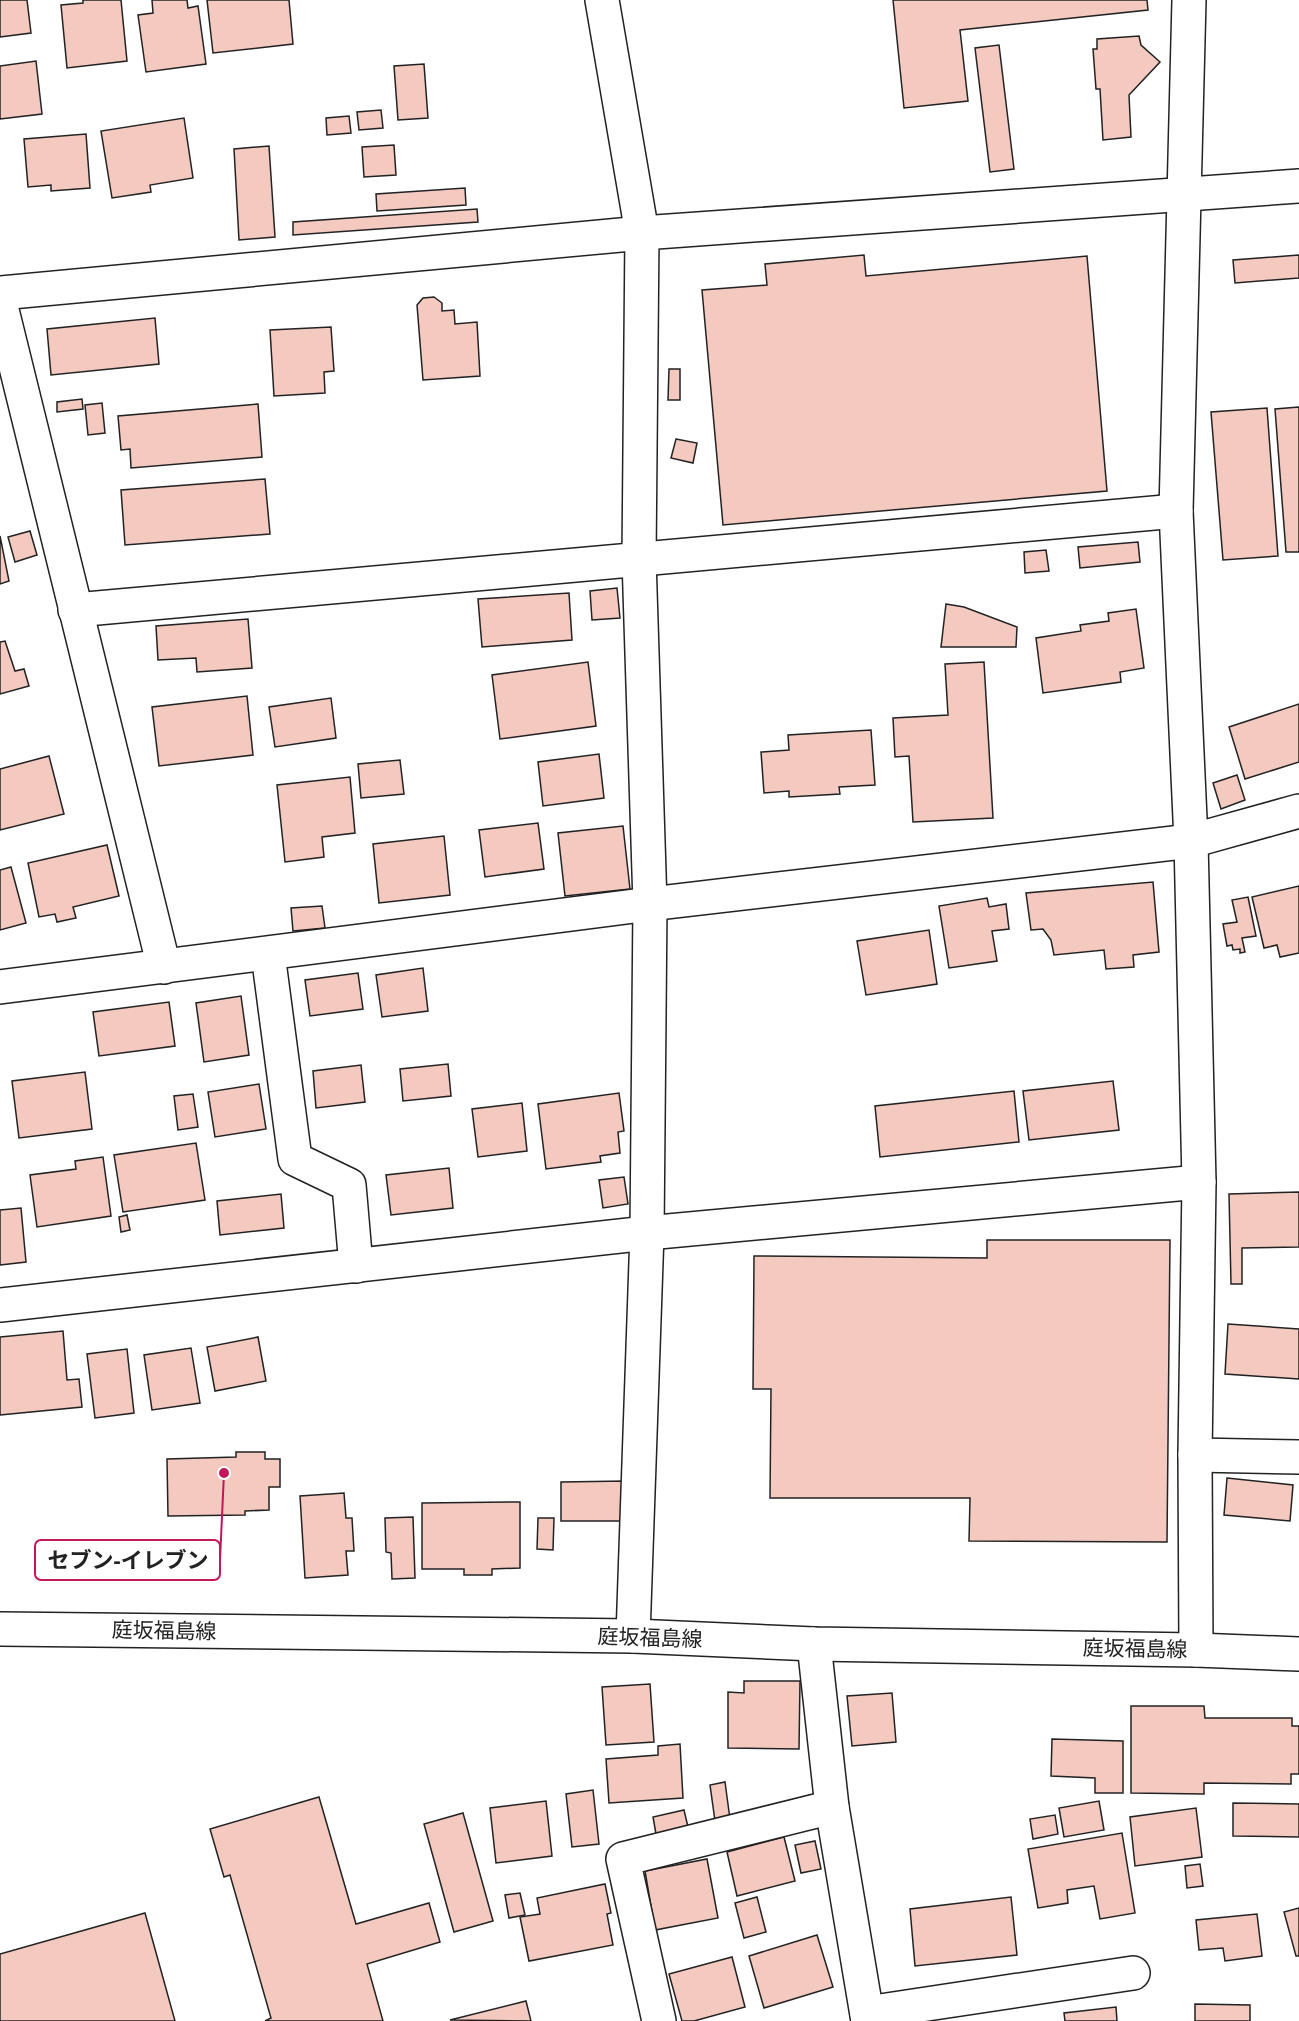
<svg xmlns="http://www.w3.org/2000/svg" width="1299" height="2021" font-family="'Open Sans','Noto Sans JP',sans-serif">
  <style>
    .building { fill: #f3c9c0; stroke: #222; stroke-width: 1.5 }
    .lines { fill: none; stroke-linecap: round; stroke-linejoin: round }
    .street-casing { stroke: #222; stroke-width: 36 }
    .secondary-casing { stroke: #222; stroke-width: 36 }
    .street { stroke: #fff; stroke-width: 33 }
    .secondary { stroke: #fff; stroke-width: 33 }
    .labels { text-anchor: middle; stroke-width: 4.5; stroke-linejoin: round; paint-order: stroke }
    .street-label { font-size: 21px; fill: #222; stroke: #fff }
    .leader { fill: none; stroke: #c2185b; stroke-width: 2 }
    .callout-dot { fill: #c2185b; stroke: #fff; stroke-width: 2 }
    .callout { fill: #fff; stroke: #c2185b; stroke-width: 2 }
    .callout-label { font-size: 22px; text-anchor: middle; font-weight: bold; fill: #222 }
  </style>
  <rect width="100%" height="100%" fill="#fff"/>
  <g class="building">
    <polygon points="0,0 27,0 31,33 0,37"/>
    <polygon points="83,0 121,0 127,61 67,68 61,5 83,3"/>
    <polygon points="152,0 187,0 188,8 198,6 206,64 146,72 138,15 153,13"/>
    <polygon points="207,0 289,0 293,44 213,53"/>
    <polygon points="893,0 1147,0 1148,10 960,30 968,101 904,108"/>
    <polygon points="1139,36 1141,45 1160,62 1129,95 1131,137 1103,140 1100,89 1096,89 1093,49 1097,49 1097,39"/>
    <polygon points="999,45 1014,169 990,172 975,48"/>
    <polygon points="36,61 42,114 0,119 0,66"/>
    <polygon points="424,64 428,118 398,120 394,66"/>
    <polygon points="381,110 383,128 359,130 357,112"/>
    <polygon points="349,116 351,133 327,135 326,118"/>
    <polygon points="184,118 193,178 150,185 151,192 112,198 101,131"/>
    <polygon points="86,134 90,188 51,191 51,185 28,187 24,139"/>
    <polygon points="394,145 396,175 364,177 362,147"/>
    <polygon points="269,146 275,237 239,240 234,149"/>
    <polygon points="465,188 466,205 377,211 376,194"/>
    <polygon points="477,209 478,222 293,235 293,222"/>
    <polygon points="864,255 866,276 1087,256 1107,491 723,525 702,290 767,285 765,264"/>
    <polygon points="1299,255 1299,278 1235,283 1233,260"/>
    <polygon points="434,297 442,303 442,311 454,310 455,324 477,322 480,376 423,380 417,305 423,298"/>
    <polygon points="155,318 159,364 51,375 47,329"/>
    <polygon points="331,327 334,371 324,372 325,393 274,396 270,330"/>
    <polygon points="669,369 680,369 680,400 668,400"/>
    <polygon points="82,399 83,409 57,412 57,402"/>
    <polygon points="102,403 105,433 88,435 85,405"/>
    <polygon points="258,404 262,457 131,468 130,449 121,450 118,416"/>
    <polygon points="1299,407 1299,552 1286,552 1275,409"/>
    <polygon points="1267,408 1278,556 1223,560 1211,412"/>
    <polygon points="676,439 697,443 693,463 671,458"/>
    <polygon points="265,479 270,534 125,545 121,490"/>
    <polygon points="30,531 37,555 15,562 8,537"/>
    <polygon points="0,536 9,581 0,584"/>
    <polygon points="1138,542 1140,562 1080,568 1078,547"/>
    <polygon points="1046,550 1049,571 1025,573 1024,552"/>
    <polygon points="617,588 620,618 592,620 590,591"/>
    <polygon points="569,593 572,640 482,647 478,599"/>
    <polygon points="946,604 964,607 1017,627 1016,647 941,647"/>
    <polygon points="1136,609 1144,668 1120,672 1121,682 1043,693 1036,638 1081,631 1080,625 1109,621 1108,613"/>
    <polygon points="248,619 252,668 197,672 196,658 158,660 156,626"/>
    <polygon points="5,641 15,671 24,669 29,686 0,694 0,642"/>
    <polygon points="588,662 596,726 500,739 492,675"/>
    <polygon points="984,662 993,818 913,822 909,756 895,757 893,718 948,715 945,664"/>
    <polygon points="247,696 253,755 159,766 152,707"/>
    <polygon points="331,698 336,738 275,747 269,707"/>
    <polygon points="1299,704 1299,762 1245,779 1229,727"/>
    <polygon points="871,730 875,785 839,787 840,794 789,797 789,791 764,793 761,752 789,750 788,735"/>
    <polygon points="599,754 604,798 543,806 538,762"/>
    <polygon points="49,756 64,814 0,830 0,769"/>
    <polygon points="400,760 404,794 361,798 358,764"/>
    <polygon points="1237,775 1245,800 1221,809 1213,783"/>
    <polygon points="350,777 355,833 322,837 324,857 285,862 277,785"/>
    <polygon points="538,823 544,869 485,877 479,830"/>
    <polygon points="623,826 630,889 565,896 558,833"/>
    <polygon points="444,836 450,895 379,903 373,844"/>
    <polygon points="107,845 119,896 73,907 76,918 57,922 55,914 39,917 28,863"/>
    <polygon points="11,867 26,923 0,930 0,870"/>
    <polygon points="1153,882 1159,952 1133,955 1134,967 1106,969 1104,950 1054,955 1051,940 1043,929 1031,930 1026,893"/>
    <polygon points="1299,886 1299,953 1280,957 1277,945 1264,948 1252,897"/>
    <polygon points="1248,897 1256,936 1242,938 1245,952 1240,953 1240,949 1233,950 1232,945 1227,946 1223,924 1237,922 1232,900"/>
    <polygon points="987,898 989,907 1006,904 1009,929 992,931 997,961 949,968 939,906"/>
    <polygon points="322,906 325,928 293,931 291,908"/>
    <polygon points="929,930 937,984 866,995 857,941"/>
    <polygon points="423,968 428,1011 382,1017 376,975"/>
    <polygon points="358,973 363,1009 310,1016 305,980"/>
    <polygon points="241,996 249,1055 204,1062 196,1003"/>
    <polygon points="169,1002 175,1046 99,1056 93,1012"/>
    <polygon points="448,1064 451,1096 403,1101 400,1069"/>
    <polygon points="361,1065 365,1102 316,1108 313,1071"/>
    <polygon points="85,1072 92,1129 19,1138 12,1081"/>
    <polygon points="1113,1081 1119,1130 1029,1140 1023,1091"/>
    <polygon points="259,1084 266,1129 215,1137 208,1092"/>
    <polygon points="1014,1091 1019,1142 880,1157 875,1106"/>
    <polygon points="619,1093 624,1131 618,1132 620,1153 600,1156 601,1162 546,1169 538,1104"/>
    <polygon points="193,1094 198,1127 178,1130 174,1096"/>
    <polygon points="522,1103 527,1151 478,1157 472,1109"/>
    <polygon points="196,1143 205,1200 123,1212 114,1155"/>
    <polygon points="103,1157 111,1216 37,1227 30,1175 76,1169 75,1161"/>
    <polygon points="449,1168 453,1208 391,1215 386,1175"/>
    <polygon points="624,1177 628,1204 603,1208 599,1180"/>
    <polygon points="1299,1192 1299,1247 1242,1248 1242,1284 1231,1284 1229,1194"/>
    <polygon points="281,1194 284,1228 220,1235 217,1201"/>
    <polygon points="21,1208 26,1262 0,1265 0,1210"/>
    <polygon points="127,1215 130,1230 121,1232 119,1217"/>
    <polygon points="987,1240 1170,1240 1167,1542 969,1541 970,1498 770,1498 771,1389 753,1389 754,1256 987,1258"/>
    <polygon points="1228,1324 1299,1329 1299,1379 1225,1374"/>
    <polygon points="63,1331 67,1380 79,1379 82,1407 0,1415 0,1337"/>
    <polygon points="258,1337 266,1381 215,1391 207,1347"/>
    <polygon points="191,1348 200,1403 152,1410 144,1355"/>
    <polygon points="127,1349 134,1413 95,1418 87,1354"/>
    <polygon points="236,1452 265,1452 265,1459 280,1459 280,1487 269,1487 269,1510 245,1511 245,1515 168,1516 167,1459 236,1457"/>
    <polygon points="1227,1478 1293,1485 1290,1521 1224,1515"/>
    <polygon points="625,1481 625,1521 561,1521 561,1482"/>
    <polygon points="344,1493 346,1518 352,1518 354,1551 346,1551 348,1575 305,1578 300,1496"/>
    <polygon points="520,1502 520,1568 492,1569 492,1575 464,1575 464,1569 422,1569 422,1503"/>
    <polygon points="413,1517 415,1578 392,1579 391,1553 386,1552 385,1518"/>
    <polygon points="538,1518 554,1518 553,1550 537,1549"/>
    <polygon points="744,1681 800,1681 799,1749 728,1748 728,1692 744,1693"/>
    <polygon points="650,1684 654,1742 606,1745 602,1687"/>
    <polygon points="892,1693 896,1742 852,1746 847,1696"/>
    <polygon points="1131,1706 1204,1706 1205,1718 1292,1718 1292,1726 1299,1726 1299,1774 1291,1774 1291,1784 1204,1783 1204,1794 1131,1793"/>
    <polygon points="1052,1739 1123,1741 1123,1793 1095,1793 1095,1778 1051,1776"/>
    <polygon points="680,1744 683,1798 609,1803 606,1759 658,1755 658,1746"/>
    <polygon points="725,1782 730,1819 715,1821 710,1785"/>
    <polygon points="593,1790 599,1844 572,1847 566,1794"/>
    <polygon points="319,1797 356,1924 429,1903 440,1942 367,1964 383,2021 265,2021 271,2018 230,1875 224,1877 210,1829"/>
    <polygon points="546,1801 552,1856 496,1863 490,1808"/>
    <polygon points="1099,1801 1104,1830 1064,1837 1059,1808"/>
    <polygon points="1233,1803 1299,1804 1299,1837 1233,1836"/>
    <polygon points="1196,1808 1202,1857 1135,1866 1130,1817"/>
    <polygon points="684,1810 688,1827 656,1834 653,1817"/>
    <polygon points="463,1813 493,1921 454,1932 424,1824"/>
    <polygon points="1055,1815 1058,1834 1033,1839 1030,1819"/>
    <polygon points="1122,1833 1135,1913 1100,1919 1094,1886 1067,1890 1068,1903 1038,1908 1028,1849"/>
    <polygon points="784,1837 795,1881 737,1896 727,1852"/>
    <polygon points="815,1841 821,1869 801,1873 795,1845"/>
    <polygon points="707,1859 718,1918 655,1930 645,1871"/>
    <polygon points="1200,1864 1203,1886 1187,1888 1185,1866"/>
    <polygon points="605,1884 611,1913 607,1914 613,1945 529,1961 520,1917 540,1914 537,1898"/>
    <polygon points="520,1893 525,1915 509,1918 505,1895"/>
    <polygon points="757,1897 766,1932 744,1938 735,1903"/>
    <polygon points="1011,1897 1017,1955 915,1966 910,1909"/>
    <polygon points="1299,1908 1299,1956 1296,1956 1284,1912"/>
    <polygon points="145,1913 175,2021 0,2021 0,1954"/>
    <polygon points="1257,1914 1262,1956 1225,1961 1223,1948 1199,1950 1196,1920"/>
    <polygon points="817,1935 833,1987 764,2008 749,1956"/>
    <polygon points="732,1957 745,2007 694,2021 682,2021 669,1974"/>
    <polygon points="526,2001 531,2021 450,2020"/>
    <polygon points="1195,2004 1250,2005 1250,2021 1195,2021"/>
    <polygon points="1116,2007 1117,2021 1065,2021 1064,2013"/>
  </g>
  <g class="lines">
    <defs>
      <g id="street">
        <polyline points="602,0 642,233 639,559 650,904 647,1233 633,1636"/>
        <polyline points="1189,0 1176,511 1191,841 1199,1182 1195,1455 1196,1650"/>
        <polyline points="0,293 642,233 1299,186"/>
        <polyline points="0,302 164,967"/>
        <polyline points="75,610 1176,511"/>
        <polyline points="268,954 295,1159 349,1185 356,1266"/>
        <polyline points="0,987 650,904 1191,841 1299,811"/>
        <polyline points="0,1305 647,1233 1199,1182"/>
        <polyline points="1195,1455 1299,1457"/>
        <polyline points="814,1644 832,1807 868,2021"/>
        <polyline points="867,2013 1133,1973"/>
        <polyline points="659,2021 623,1859 832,1807"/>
      </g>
      <polyline id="secondary" points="0,1629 633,1636 814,1644 1196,1650 1299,1654"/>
    </defs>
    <use href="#street" class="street-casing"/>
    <use href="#secondary" class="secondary-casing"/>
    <use href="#street" class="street"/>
    <use href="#secondary" class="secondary"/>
  </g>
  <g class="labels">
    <g class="street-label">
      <text transform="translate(164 1631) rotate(1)" y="7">庭坂福島線</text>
      <text transform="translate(650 1638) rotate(2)" y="7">庭坂福島線</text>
      <text transform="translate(1135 1649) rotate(1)" y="7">庭坂福島線</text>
    </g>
  </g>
  <path class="leader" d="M224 1473L220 1560"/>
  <circle class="callout-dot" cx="224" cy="1473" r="6"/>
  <rect class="callout" x="35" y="1540" width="185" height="40" rx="6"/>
  <g class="callout-label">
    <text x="128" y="1568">セブン-イレブン</text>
  </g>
</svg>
